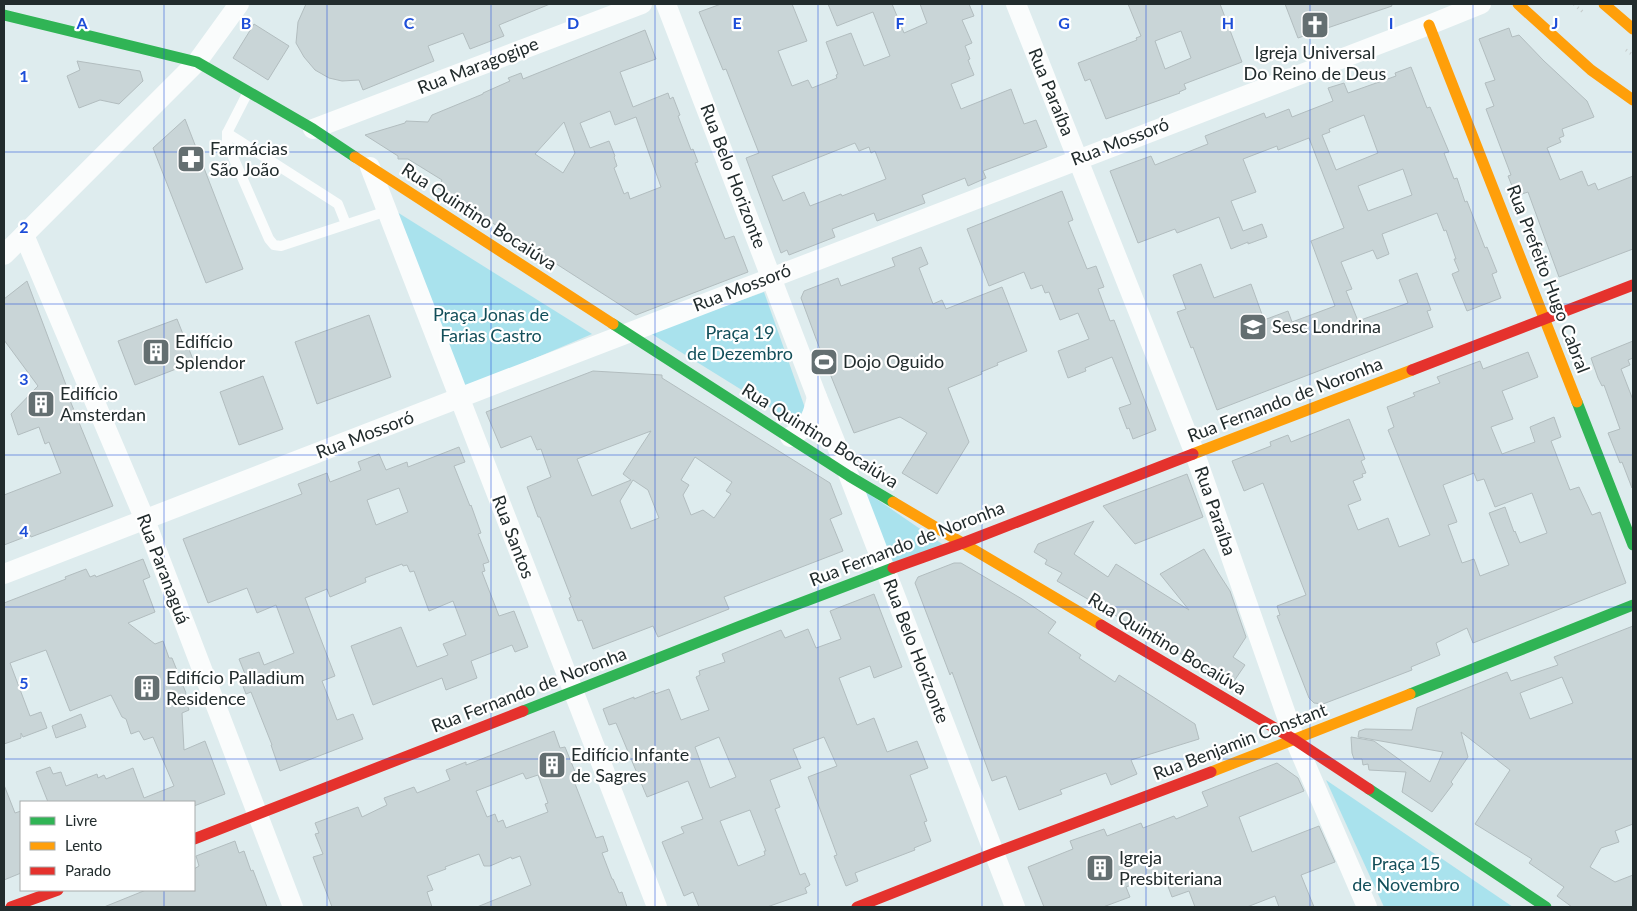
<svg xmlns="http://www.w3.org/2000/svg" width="1637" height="911" font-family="Lato,sans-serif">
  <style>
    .green { fill: #a9e2ed }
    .building { fill: #c9d5d7; stroke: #b2bdbf; fill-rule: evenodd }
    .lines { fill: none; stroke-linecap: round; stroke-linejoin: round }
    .path { stroke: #c5caca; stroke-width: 3; stroke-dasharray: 1 4; stroke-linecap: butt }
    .lane { stroke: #fafcfc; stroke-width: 10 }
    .street { stroke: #fafcfc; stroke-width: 20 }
    .fast { stroke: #30b455; stroke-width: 11 }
    .slow { stroke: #ff9f0a; stroke-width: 11 }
    .jam { stroke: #e5322d; stroke-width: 11 }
    .grid { fill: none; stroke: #1d4ed8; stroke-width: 1; stroke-opacity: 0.55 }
    .labels { text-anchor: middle; stroke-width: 4.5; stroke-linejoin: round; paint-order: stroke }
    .poi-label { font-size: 18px; fill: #222c2d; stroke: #fff; text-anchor: start }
    .street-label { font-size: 18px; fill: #222c2d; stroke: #fff }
    .park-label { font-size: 18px; fill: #134f5a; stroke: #fff }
    .grid-label { font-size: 16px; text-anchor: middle; font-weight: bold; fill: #1d4ed8; stroke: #fff; stroke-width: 4.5; stroke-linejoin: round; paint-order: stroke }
  </style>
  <rect width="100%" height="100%" fill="#deecee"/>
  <g class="green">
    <polygon points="397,212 592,334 465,388"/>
    <polygon points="764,292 805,408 795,423 650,333"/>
    <polygon points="862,489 945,546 891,563"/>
    <polygon points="1326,780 1513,907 1384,907"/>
  </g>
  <g class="building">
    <polygon points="306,4 550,4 499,25 504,36 470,49 463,33 428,46 434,61 363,90 359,80 342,81 329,78 315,70 304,57 296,43 298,22"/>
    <path d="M 721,4 L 792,4 L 807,41 L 778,51 L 792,86 L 808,80 L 812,88 L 837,78 L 836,75 L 838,74 L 826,42 L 851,33 L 864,66 L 890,56 L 873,12 L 837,26 L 828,4 L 892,4 L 904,33 L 927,23 L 920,4 L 969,4 L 974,16 L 962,20 L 972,43 L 965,46 L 970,59 L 968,60 L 974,75 L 951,84 L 961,109 L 1011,89 L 1024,124 L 1036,120 L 1047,147 L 983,171 L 986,178 L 968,186 L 965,178 L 922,195 L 925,203 L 877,221 L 874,213 L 832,229 L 835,237 L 789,255 L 787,250 L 781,253 L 746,158 L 759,153 L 726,69 L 723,70 L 699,12 ZM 855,143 L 859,151 L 869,147 L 871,153 L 875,151 L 886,179 L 842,196 L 841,194 L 810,206 L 804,192 L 783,201 L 772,176 Z"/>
    <path d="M 1128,4 L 1220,4 L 1242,62 L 1184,84 L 1186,89 L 1179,92 L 1180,93 L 1106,119 L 1090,79 L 1085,81 L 1078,63 L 1137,40 L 1136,38 L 1141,36 ZM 1181,31 L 1191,58 L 1165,69 L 1155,41 Z"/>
    <polygon points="1285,4 1391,4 1392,6 1298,38"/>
    <polygon points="254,24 289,46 268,80 233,58"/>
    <polygon points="1509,28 1512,37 1519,35 1544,61 1587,101 1594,117 1562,129 1564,136 1559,138 1561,142 1547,148 1560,180 1582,171 1588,186 1595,183 1598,190 1633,176 1633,249 1559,277 1528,192 1516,196 1508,176 1511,175 1486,109 1494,106 1485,83 1495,80 1479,39"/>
    <path d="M 645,30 L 656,59 L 620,72 L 633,107 L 668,93 L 670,99 L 673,97 L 680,115 L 678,116 L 691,150 L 693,149 L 698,162 L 695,163 L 725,239 L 734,236 L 748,272 L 636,315 L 438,188 L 442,180 L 408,159 L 398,159 L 398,156 L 365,135 L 405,123 L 406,121 L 428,122 L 432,115 L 483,94 L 483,93 L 510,81 L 508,78 L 521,73 L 523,79 ZM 610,111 L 615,125 L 636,117 L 661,187 L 630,199 L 628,192 L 624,194 L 614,168 L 617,166 L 614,157 L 615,156 L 609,141 L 590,148 L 580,123 ZM 564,122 L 575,153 L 563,173 L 535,154 Z"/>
    <polygon points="77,61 140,71 143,81 119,104 100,100 79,108 67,76 80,70"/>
    <path d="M 1411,67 L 1427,108 L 1430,107 L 1449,152 L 1444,153 L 1454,179 L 1457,178 L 1465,202 L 1467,201 L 1485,248 L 1487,247 L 1497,272 L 1492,274 L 1501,298 L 1467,311 L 1452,274 L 1459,271 L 1454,259 L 1456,259 L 1446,230 L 1444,231 L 1437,213 L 1382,234 L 1389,254 L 1377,259 L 1373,250 L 1341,262 L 1352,289 L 1346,291 L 1358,321 L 1408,303 L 1399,280 L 1417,273 L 1431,310 L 1427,311 L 1433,327 L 1217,410 L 1193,347 L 1191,348 L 1177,312 L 1186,309 L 1173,275 L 1201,264 L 1214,298 L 1251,284 L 1264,320 L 1288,311 L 1292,322 L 1335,306 L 1311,241 L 1344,228 L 1309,138 L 1278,150 L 1277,146 L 1243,159 L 1256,192 L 1231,201 L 1243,231 L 1262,224 L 1267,237 L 1248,244 L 1248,242 L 1231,249 L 1219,217 L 1177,233 L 1175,229 L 1138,243 L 1110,171 L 1151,156 L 1155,165 L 1208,144 L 1205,136 L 1264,113 L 1266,118 L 1289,109 L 1292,117 L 1333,101 L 1328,88 L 1344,83 L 1348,93 L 1396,76 L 1395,73 ZM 1364,115 L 1378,153 L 1336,170 L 1322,135 L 1330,132 L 1329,129 ZM 1403,169 L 1412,195 L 1368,211 L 1358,186 Z"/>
    <polygon points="185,119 243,269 206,283 153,148"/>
    <polygon points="1062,191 1073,220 1068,222 1087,269 1096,266 1104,287 1098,289 1110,321 1114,320 1156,430 1133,439 1129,428 1127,429 1119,408 1131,404 1112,357 1085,368 1086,371 1068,378 1058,351 1089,339 1078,313 1060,320 1049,292 1045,293 1042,285 1031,289 1024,272 989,286 967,229"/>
    <polygon points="921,247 928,264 919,268 933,304 942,300 946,309 1002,287 1027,351 997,363 998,365 981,372 982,374 948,388 969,442 937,494 902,473 927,433 900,417 854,433 818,344 801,298 804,291 838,278 841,286 895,266 892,258"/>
    <polygon points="27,281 69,393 67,393 113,506 31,537 30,535 4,545 4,495 61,473 49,442 45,444 39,427 18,435 11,414 38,386 4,340 4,299"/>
    <polygon points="369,315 391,377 317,404 295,342"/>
    <polygon points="177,319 194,362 135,385 118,341"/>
    <polygon points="1633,341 1633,358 1628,360 1630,365 1621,369 1633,400 1632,488 1622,462 1620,463 1608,433 1620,429 1604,385 1602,386 1598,378 1591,358"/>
    <path d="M 1528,352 L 1538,377 L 1502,391 L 1513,419 L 1491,427 L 1502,454 L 1535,442 L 1530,427 L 1554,417 L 1561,437 L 1551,441 L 1570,490 L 1579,487 L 1592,515 L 1600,512 L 1626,583 L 1473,643 L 1467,628 L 1436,643 L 1440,655 L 1411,667 L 1412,670 L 1323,704 L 1314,703 L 1309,698 L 1277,616 L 1280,615 L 1277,606 L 1306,595 L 1263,483 L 1244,491 L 1232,461 L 1271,446 L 1270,442 L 1288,435 L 1291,442 L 1349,419 L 1365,459 L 1361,461 L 1366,473 L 1362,474 L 1363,477 L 1353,481 L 1361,500 L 1348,505 L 1358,530 L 1388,518 L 1399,547 L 1430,535 L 1388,430 L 1394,427 L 1387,407 L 1415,396 L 1413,393 L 1440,383 L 1437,377 L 1480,361 L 1483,369 ZM 1474,473 L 1477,481 L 1484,479 L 1495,507 L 1532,493 L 1547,533 L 1520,543 L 1515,531 L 1514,532 L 1505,507 L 1489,513 L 1509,565 L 1480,576 L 1474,559 L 1462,563 L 1448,525 L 1457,522 L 1443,485 Z"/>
    <path d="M 593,371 L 662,375 L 662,378 L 830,483 L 842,514 L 830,519 L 843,551 L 724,597 L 729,609 L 658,637 L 653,626 L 593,649 L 582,620 L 578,621 L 569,598 L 571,597 L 540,517 L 538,517 L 527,487 L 551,477 L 541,449 L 537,450 L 531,436 L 501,448 L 486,412 ZM 651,431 L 623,474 L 631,480 L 592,496 L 577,459 ZM 695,457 L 732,482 L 726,491 L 731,494 L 714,518 L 703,510 L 691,515 L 683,495 L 689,485 L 681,480 ZM 633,480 L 648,490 L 659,518 L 631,529 L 620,501 Z"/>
    <polygon points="263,376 283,429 239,445 220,392"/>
    <path d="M 459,447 L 465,462 L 454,466 L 470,506 L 471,505 L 481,533 L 478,534 L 489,562 L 483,564 L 485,571 L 482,572 L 499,616 L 514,611 L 528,647 L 515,652 L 512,645 L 471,661 L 477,678 L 446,690 L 442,678 L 373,705 L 351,646 L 401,627 L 417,667 L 448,655 L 443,644 L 466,635 L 453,601 L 429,611 L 414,571 L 410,572 L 407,565 L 403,566 L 402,564 L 365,578 L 366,582 L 330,597 L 327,589 L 305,598 L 335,676 L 322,681 L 337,720 L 353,714 L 363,739 L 280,771 L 271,745 L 272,745 L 251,692 L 246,694 L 241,681 L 247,679 L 239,659 L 259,652 L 264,665 L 294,653 L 276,605 L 257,613 L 247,588 L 208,603 L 183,539 L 302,494 L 298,484 L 327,473 L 330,482 L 361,470 L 358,462 L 379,454 L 386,470 L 407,462 L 408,467 ZM 399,488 L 408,512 L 376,525 L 367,500 Z"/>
    <polygon points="1187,474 1203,517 1135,544 1103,506"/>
    <polygon points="1094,521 1074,554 1108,577 1116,564 1189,610 1160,574 1204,549 1219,574 1230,591 1246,637 1233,657 1245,665 1232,684 1057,581 1062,573 1045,564 1047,560 1034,552 1038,544"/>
    <polygon points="143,559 150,577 143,580 155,612 128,623 155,644 163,641 169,658 172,658 186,693 184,696 189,710 182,713 184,750 205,741 225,794 194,806 194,802 48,802 36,772 50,767 53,774 61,772 66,786 97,774 98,778 104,775 106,779 133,768 144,798 174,786 153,737 144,740 139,731 131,734 126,719 122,717 111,695 70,711 46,650 10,663 30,716 41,712 47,728 23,737 21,733 21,738 4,744 4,603 66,579 65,577 86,569 90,577 95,575 96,577"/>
    <polygon points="954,563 961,563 1022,599 1056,622 1048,633 1081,655 1079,658 1115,682 1119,675 1195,724 1199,739 1131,760 1137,774 1111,785 1106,773 1060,790 1062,794 1019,810 1006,776 992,781 952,672 950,675 915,583 918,577"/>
    <path d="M 874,594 L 902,667 L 874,678 L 870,666 L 839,678 L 857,725 L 874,718 L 887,752 L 917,741 L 928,768 L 910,775 L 927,821 L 924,822 L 931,841 L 914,848 L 915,850 L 855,873 L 858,881 L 846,886 L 834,856 L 837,855 L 808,777 L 837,766 L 824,737 L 793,749 L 801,768 L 770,780 L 780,807 L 775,809 L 800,875 L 805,873 L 810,885 L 805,888 L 807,893 L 767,907 L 699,907 L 693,892 L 684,896 L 662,842 L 684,833 L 681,827 L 703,819 L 688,781 L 647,797 L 616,723 L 609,725 L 603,709 L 634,697 L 634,699 L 654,691 L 655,694 L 669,689 L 681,720 L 709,710 L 696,677 L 700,675 L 699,671 L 725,662 L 722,654 L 781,630 L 785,638 L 808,629 L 816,648 L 841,639 L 830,611 ZM 719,737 L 736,777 L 710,788 L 695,747 ZM 750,810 L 766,851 L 764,851 L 765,855 L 738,866 L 720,821 Z"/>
    <path d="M 1633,626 L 1633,824 L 1615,831 L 1619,842 L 1601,848 L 1590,867 L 1615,882 L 1633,875 L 1633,907 L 1572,907 L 1557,896 L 1564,887 L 1529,863 L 1532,859 L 1475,824 L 1510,770 L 1461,732 L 1468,757 L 1451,782 L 1453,784 L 1432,812 L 1402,792 L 1406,772 L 1369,770 L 1368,764 L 1363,765 L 1362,759 L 1354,759 L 1352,753 L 1351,737 L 1374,741 L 1430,782 L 1443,752 L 1358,737 L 1359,731 L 1365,729 L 1412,730 L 1417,708 L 1507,672 L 1511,681 L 1558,665 L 1554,657 ZM 1562,677 L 1573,703 L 1530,719 L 1520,693 Z"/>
    <polygon points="81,714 86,727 56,738 52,726"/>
    <path d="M 554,731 L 560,748 L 565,747 L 576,774 L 572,776 L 596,838 L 603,836 L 608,851 L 602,853 L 612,879 L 613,879 L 619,893 L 622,892 L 627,907 L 477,907 L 531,885 L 520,856 L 512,859 L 511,857 L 490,866 L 484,866 L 479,854 L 445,867 L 446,869 L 427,876 L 433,890 L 427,892 L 432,907 L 332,907 L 313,857 L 323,854 L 315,834 L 319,833 L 315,823 L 358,807 L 362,817 L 387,805 L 384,798 L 414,787 L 417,793 L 450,780 L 446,770 L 466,762 L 466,765 ZM 523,773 L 526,779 L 538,775 L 548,803 L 545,804 L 548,812 L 506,828 L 503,820 L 498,822 L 495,814 L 487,817 L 476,791 Z"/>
    <polygon points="1277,763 1298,778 1304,791 1239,817 1252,852 1319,826 1335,862 1301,875 1314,907 1279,907 1275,896 1247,907 1195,907 1189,891 1172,897 1163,873 1126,887 1130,897 1103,907 1044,907 1028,867 1073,849 1070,841 1104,829 1107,836 1141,823 1143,828 1174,816 1176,819 1208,806 1202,792"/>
    <polygon points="4,785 15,813 21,811 21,873 4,880"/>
    <polygon points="235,841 239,853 244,851 251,871 253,870 267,907 104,907 146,890 194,890 194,869 199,866 196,856"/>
  </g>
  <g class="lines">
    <g class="path">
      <polyline points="1574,4 1584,13"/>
      <polyline points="1626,50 1633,55"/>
    </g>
    <g class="lane">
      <polyline points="248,92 227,133 227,143 269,239 274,245 281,246 387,211"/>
      <polyline points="227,133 338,204 346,224"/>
    </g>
    <g class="street">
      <polyline points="666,4 817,397 849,476 1015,907"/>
      <polyline points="1016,4 1195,454 1295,740 1367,907"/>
      <polyline points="313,129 642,4"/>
      <polyline points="370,167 657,907"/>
      <polyline points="24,235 145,520 293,907"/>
      <polyline points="4,255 197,62 239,4"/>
      <path d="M 790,437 C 810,426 812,419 817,397"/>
      <path d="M 4,574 C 479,391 953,205 1429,25 L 1481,4"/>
    </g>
    <g class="fast">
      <polyline points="4,15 197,62 313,129 355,157"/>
      <polyline points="613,324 849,476 893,502"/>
      <polyline points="1577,402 1633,545"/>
      <polyline points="1410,694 1633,605"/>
      <polyline points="523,711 740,626 893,568"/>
      <polyline points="1369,789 1546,907"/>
    </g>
    <g class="slow">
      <polyline points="1518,4 1591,70 1633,100"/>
      <polyline points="1604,4 1633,29"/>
      <polyline points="1429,25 1577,402"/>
      <polyline points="355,157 613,324"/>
      <polyline points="1193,454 1412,370"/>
      <polyline points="893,502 1101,625"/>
      <polyline points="1211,772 1410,694"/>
    </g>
    <g class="jam">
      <polyline points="1412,370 1633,285"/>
      <polyline points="893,568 963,543 1193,454"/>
      <polyline points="1101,625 1295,740 1369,789"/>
      <polyline points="194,839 523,711"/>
      <polyline points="11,907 58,890"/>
      <polyline points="857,907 994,853 1211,772"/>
    </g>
  </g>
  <path class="grid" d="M 164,4 L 164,802M 327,4 L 327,907M 491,4 L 491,907M 655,4 L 655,907M 818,4 L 818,907M 982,4 L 982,907M 1146,4 L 1146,907M 1310,4 L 1310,907M 1473,4 L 1473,907M 4,152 L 1633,152M 4,304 L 1633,304M 4,455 L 1633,455M 4,607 L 1633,607M 4,759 L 1633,759M 164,890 L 164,907"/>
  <defs>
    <symbol id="church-square" viewBox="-11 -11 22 22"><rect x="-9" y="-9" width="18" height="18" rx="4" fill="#646f71" stroke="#fff"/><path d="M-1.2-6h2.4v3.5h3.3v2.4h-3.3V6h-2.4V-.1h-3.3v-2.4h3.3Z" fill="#fff"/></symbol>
    <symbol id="pharmacy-square" viewBox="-11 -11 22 22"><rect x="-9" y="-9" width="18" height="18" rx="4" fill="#646f71" stroke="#fff"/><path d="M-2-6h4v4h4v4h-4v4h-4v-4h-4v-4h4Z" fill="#fff"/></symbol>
    <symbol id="university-square" viewBox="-11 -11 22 22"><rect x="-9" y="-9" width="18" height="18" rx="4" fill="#646f71" stroke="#fff"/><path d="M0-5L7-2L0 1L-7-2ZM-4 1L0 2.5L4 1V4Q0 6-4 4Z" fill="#fff"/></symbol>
    <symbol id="building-square" viewBox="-11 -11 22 22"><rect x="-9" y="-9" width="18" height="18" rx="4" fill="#646f71" stroke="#fff"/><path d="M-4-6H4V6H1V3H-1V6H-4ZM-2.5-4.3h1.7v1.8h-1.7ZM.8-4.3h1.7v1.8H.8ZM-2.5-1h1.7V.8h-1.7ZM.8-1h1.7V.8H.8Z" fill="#fff"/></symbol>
    <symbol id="stadium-square" viewBox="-11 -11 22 22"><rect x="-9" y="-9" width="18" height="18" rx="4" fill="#646f71" stroke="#fff"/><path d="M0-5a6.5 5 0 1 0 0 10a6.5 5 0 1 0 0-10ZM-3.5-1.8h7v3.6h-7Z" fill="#fff"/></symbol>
  </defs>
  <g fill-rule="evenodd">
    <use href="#church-square" x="1299" y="9" width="32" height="32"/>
    <use href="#pharmacy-square" x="175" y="143" width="32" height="32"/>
    <use href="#university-square" x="1237" y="311" width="32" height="32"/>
    <use href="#building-square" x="140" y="336" width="32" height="32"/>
    <use href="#stadium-square" x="808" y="346" width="32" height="32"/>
    <use href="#building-square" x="25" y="388" width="32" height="32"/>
    <use href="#building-square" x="131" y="672" width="32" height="32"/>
    <use href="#building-square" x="536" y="749" width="32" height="32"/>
    <use href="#building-square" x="1084" y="852" width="32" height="32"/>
  </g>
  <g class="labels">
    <g class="poi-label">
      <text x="1315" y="59" text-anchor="middle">Igreja Universal<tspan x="1315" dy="21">Do Reino de Deus</tspan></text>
      <text x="210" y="155">Farmácias<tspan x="210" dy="21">São João</tspan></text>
      <text x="1272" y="333">Sesc Londrina</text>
      <text x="175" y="348">Edifício<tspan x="175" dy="21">Splendor</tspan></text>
      <text x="843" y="368">Dojo Oguido</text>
      <text x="60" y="400">Edifício<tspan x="60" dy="21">Amsterdan</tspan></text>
      <text x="166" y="684">Edifício Palladium<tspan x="166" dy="21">Residence</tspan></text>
      <text x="571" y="761">Edifício Infante<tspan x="571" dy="21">de Sagres</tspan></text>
      <text x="1119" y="864">Igreja<tspan x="1119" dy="21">Presbiteriana</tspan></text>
    </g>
    <g class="street-label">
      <text transform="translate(478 66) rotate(-21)" y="6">Rua Maragogipe</text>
      <text transform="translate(1051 92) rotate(68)" y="6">Rua Paraíba</text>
      <text transform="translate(1120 142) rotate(-21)" y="6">Rua Mossoró</text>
      <text transform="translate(733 176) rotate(69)" y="6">Rua Belo Horizonte</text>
      <text transform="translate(479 217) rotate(33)" y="6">Rua Quintino Bocaiúva</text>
      <text transform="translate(1548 279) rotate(69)" y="6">Rua Prefeito Hugo Cabral</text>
      <text transform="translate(742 288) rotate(-21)" y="6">Rua Mossoró</text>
      <text transform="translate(1285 400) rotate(-21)" y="6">Rua Fernando de Noronha</text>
      <text transform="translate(365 435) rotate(-21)" y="6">Rua Mossoró</text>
      <text transform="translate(820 436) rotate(32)" y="6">Rua Quintino Bocaiúva</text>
      <text transform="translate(1215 511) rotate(71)" y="6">Rua Paraíba</text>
      <text transform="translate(513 537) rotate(69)" y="6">Rua Santos</text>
      <text transform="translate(907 544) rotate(-21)" y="6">Rua Fernando de Noronha</text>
      <text transform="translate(163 569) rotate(69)" y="6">Rua Paranaguá</text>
      <text transform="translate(1167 644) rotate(31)" y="6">Rua Quintino Bocaiúva</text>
      <text transform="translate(916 651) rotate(69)" y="6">Rua Belo Horizonte</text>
      <text transform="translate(529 690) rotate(-21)" y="6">Rua Fernando de Noronha</text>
      <text transform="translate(1240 742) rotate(-21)" y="6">Rua Benjamin Constant</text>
    </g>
    <g class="park-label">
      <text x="491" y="321">Praça Jonas de<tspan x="491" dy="21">Farias Castro</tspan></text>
      <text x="740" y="339">Praça 19<tspan x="740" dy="21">de Dezembro</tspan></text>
      <text x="1406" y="870">Praça 15<tspan x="1406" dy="21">de Novembro</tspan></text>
    </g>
  </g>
  <g class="grid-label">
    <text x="82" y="29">A</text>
    <text x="246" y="29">B</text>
    <text x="409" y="29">C</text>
    <text x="573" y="29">D</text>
    <text x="737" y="29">E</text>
    <text x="900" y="29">F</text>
    <text x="1064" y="29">G</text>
    <text x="1228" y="29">H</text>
    <text x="1391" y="29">I</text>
    <text x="1555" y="29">J</text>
    <text x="24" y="82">1</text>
    <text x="24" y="233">2</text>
    <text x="24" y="385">3</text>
    <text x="24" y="537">4</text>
    <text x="24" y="689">5</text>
  </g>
  <rect width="1637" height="911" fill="none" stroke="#222c2d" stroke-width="10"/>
  <rect x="20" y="801" width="175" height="90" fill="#ffffff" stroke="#a7abab"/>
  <rect x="30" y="817" width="25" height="8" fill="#30b455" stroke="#a7abab"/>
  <text x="65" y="826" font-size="15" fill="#222c2d">Livre</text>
  <rect x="30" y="842" width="25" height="8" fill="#ff9f0a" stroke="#a7abab"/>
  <text x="65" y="851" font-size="15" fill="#222c2d">Lento</text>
  <rect x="30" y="867" width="25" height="8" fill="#e5322d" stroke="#a7abab"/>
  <text x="65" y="876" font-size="15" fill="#222c2d">Parado</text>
</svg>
